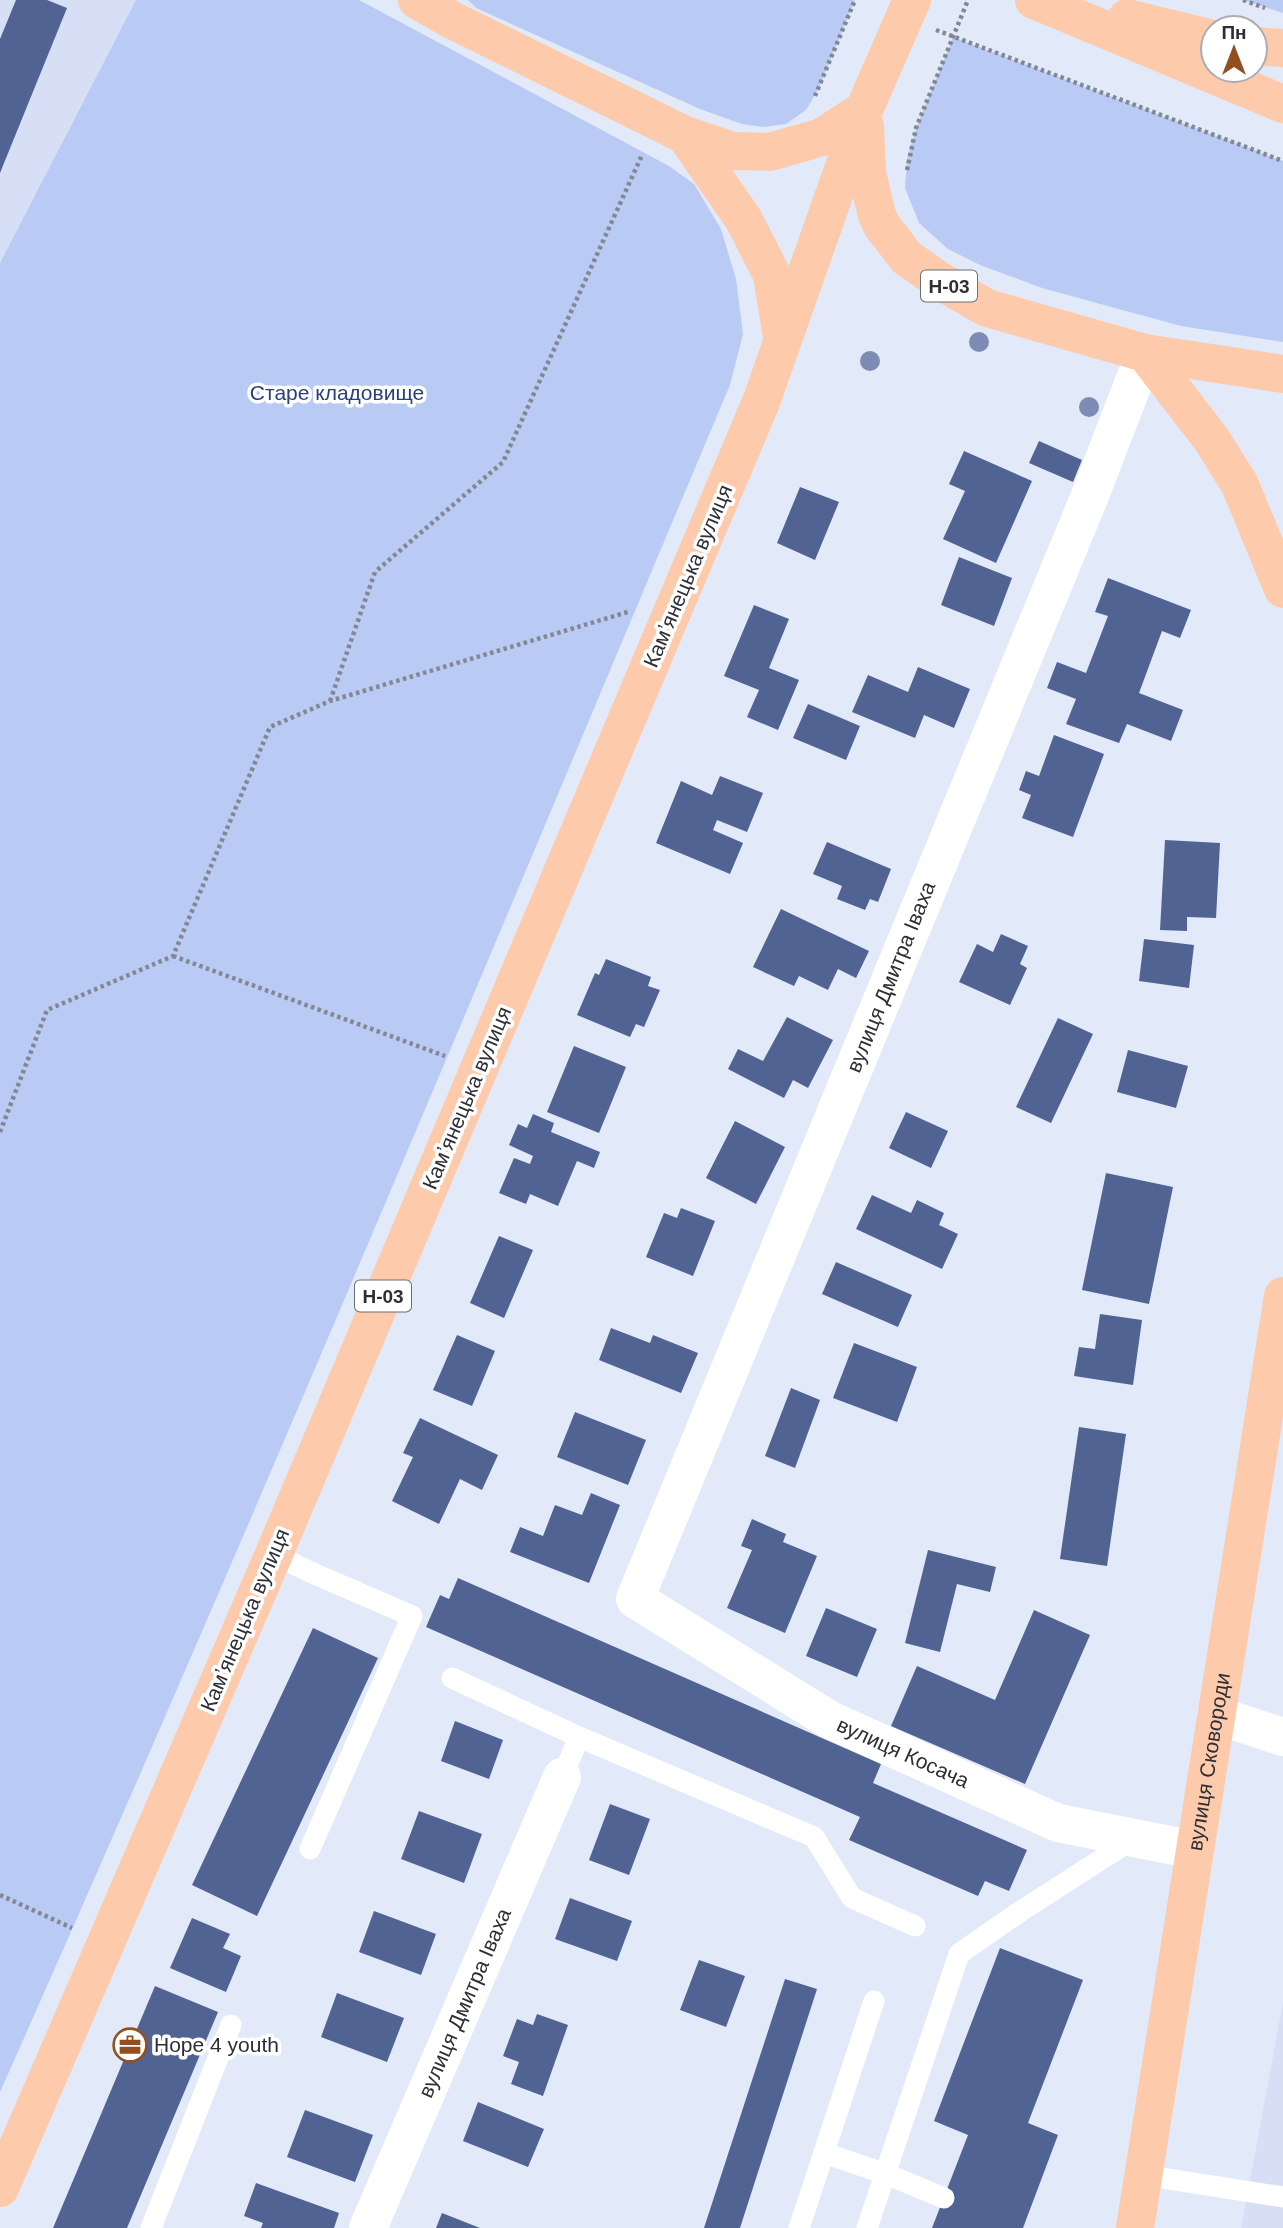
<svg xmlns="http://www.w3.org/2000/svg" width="1283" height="2228" font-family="Arial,sans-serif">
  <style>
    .built { fill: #d6dff5 }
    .green { fill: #b9caf5 }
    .building { fill: #516393 }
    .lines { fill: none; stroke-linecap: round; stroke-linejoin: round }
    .path { stroke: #828791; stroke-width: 4.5; stroke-dasharray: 3.5 3.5; stroke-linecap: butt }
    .service { stroke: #fff; stroke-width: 21 }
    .minor { stroke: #fff; stroke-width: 38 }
    .primary { stroke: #fdcbab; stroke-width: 38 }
    .tree { fill: #7d8cb5 }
    .labels { text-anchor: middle; stroke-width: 7; stroke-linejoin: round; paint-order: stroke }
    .shield { fill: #fff; stroke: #6c6d72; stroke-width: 2 }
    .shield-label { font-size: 19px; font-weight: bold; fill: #2d2f35 }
    .park-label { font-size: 21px; fill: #2b3f7e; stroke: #fff }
    .street-label { font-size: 21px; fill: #2d2f35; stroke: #fff }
    .poi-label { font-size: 21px; fill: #2d2f35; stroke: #fff; text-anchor: start }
  </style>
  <rect width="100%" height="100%" fill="#e2e9f8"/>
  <g class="built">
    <polygon points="0,0 136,0 0,263"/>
    <polygon points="1283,2002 1283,2228 1241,2228 1243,2219"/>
  </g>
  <g class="green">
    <path d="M 136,0 L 359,0 L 669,166 L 694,184 L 721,229 L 736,279 L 743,334 L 730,385 C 490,955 252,1527 0,2092 L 0,263 Z"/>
    <polygon points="468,0 855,0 819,88 806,110 786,124 763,127 742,124 700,109 476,8"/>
    <polygon points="1243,0 1283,0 1283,13"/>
    <polygon points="953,37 1283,161 1283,342 1181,326 1042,288 980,265 948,249 919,223 905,188 907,159 916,128"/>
  </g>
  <g class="building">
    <polygon points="16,0 47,0 67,8 0,173 0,39"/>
    <polygon points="1039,441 1082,460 1073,482 1029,463"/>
    <polygon points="964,451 1032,481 996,563 943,539 965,491 949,484"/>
    <polygon points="800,487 839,502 815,560 777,543"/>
    <polygon points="959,557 1012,578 994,626 941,605"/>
    <polygon points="1108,578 1191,610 1180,638 1162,631 1139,693 1183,710 1171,741 1127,724 1119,743 1066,724 1076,699 1047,688 1057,662 1086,673 1108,616 1095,612"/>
    <polygon points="754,605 789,619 769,668 799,680 778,730 747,717 759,690 724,676"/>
    <polygon points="918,667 970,689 954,728 924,715 915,738 852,712 868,675 908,692"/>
    <polygon points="808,704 860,726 846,760 793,738"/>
    <polygon points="1054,735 1104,754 1073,837 1022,818 1031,795 1019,790 1026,771 1039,776"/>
    <polygon points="720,776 763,793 747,832 717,820 713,830 743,843 730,874 656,843 681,781 712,795"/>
    <polygon points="1165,840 1220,843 1216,918 1187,917 1187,931 1160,930"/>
    <polygon points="827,842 891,869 878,902 870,899 865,910 837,899 842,886 813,874"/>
    <polygon points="781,909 869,951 856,978 838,969 828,990 799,976 794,986 753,967"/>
    <polygon points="1001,934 1028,946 1020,964 1027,968 1010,1005 959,982 977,944 993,952"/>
    <polygon points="1144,939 1194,945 1189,988 1139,981"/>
    <polygon points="606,959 651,977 648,986 660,990 644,1027 636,1024 630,1037 577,1015 595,973 599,975"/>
    <polygon points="787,1017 833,1040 808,1088 793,1080 784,1098 728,1069 738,1049 763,1061"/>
    <polygon points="1058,1018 1093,1034 1051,1123 1016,1107"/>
    <polygon points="574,1046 626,1067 599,1133 547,1112"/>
    <polygon points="1128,1050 1188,1066 1176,1108 1117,1092"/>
    <polygon points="906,1112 948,1131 931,1168 889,1148"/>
    <polygon points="533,1114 554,1123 551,1132 600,1152 594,1168 577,1161 558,1206 530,1194 526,1204 499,1193 514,1158 530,1164 533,1156 509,1145 518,1124 527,1128"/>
    <polygon points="735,1121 785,1147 756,1204 706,1178"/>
    <polygon points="1106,1173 1173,1187 1149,1304 1082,1290"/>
    <polygon points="872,1195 911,1213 917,1200 944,1213 939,1225 958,1234 942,1269 856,1229"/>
    <polygon points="681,1208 715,1221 693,1276 646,1257 664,1213 677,1218"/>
    <polygon points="499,1236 533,1250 504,1318 470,1303"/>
    <polygon points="836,1262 912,1295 898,1327 822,1294"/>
    <polygon points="1100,1314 1142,1320 1133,1385 1074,1376 1079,1347 1095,1349"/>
    <polygon points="611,1328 650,1343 653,1335 698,1353 681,1393 599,1360"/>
    <polygon points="457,1335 495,1351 472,1406 433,1390"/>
    <polygon points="854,1343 917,1367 897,1422 833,1398"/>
    <polygon points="791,1388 820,1400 795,1468 765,1456"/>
    <polygon points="575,1412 646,1440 628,1485 557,1457"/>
    <polygon points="420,1418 498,1455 482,1490 460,1479 439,1524 392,1501 413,1457 403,1453"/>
    <polygon points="1079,1427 1126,1434 1107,1566 1060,1559"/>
    <polygon points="591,1493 620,1505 589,1583 510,1552 520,1527 543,1536 555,1505 582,1515"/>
    <polygon points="752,1519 786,1534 783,1542 817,1556 785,1633 727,1608 752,1550 741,1546"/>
    <polygon points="928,1550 996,1567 990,1592 957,1584 940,1652 905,1643"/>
    <polygon points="458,1578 881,1764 873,1783 1027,1850 1009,1891 985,1881 978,1896 849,1840 860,1817 426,1627 440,1595 449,1599"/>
    <polygon points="826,1608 877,1629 857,1677 806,1656"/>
    <polygon points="1034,1610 1090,1635 1025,1784 891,1726 917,1666 995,1700"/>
    <polygon points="313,1628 378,1658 257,1916 192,1885"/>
    <polygon points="455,1721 503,1740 489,1779 441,1761"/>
    <polygon points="610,1804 650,1819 629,1875 589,1860"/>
    <polygon points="419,1811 482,1834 464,1883 401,1859"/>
    <polygon points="570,1898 632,1921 617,1961 555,1939"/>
    <polygon points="374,1911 436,1934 421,1975 359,1952"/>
    <polygon points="192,1918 230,1934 223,1948 241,1956 226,1992 170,1968"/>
    <polygon points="1000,1948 1083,1980 1028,2123 1058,2135 1023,2228 932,2228 968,2135 934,2121"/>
    <polygon points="699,1960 745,1976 726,2027 680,2010"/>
    <polygon points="785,1979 817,1989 740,2228 704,2228"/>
    <polygon points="155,1986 218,2012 127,2228 53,2228"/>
    <polygon points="337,1993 404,2018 387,2062 321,2037"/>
    <polygon points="537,2014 568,2025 543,2096 511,2084 519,2062 503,2056 517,2019 533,2025"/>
    <polygon points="478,2102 544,2129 528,2167 463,2141"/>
    <polygon points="305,2110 373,2135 355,2182 287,2157"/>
    <polygon points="256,2183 339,2213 334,2228 261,2228 263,2223 244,2216"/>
    <polygon points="442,2213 480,2228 436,2228"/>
  </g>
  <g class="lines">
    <g class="path">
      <polyline points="1243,0 1265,8"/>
      <polyline points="936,30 1283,161"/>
      <polyline points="815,96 855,0"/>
      <polyline points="907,170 916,128 968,0"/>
      <polyline points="330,701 375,572 503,462 642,155"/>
      <polyline points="173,956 445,1056"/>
      <polyline points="0,1132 47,1010 173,956 270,727 330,701 631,611"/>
      <polyline points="0,1895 72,1928"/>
    </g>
    <g class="service">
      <polyline points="274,1554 308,1571 412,1616 310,1849"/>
      <polyline points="452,1678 579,1737 814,1837 852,1898 915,1926"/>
      <polyline points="562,1777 579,1737"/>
      <polyline points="824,2153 886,2174 944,2198"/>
      <polyline points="1143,2175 1283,2197"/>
      <polyline points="151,2228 231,2025"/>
      <polyline points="799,2228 874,2001"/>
      <polyline points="867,2228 959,1954 1021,1911 1133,1839"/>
    </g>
    <g class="minor">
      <path id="s1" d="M 1145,353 L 1089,498 L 635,1599 L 828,1719 L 1058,1823 L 1195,1850"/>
      <polyline points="1216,1715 1283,1737"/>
      <path id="s2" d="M 368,2228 L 562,1777"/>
    </g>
    <g class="primary">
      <polyline points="417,0 452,20 685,135 733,151 770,152 822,137 864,110"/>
      <polyline points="1034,0 1283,104"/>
      <polyline points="1127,18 1213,39"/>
      <polyline points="1255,46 1283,48"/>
      <polyline points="865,126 867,173 877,215 882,226 907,258 940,281 987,308 1145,353 1283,374"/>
      <polyline points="685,135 744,220 772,275 782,338"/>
      <polyline points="1145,353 1212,440 1240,485 1283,589"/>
      <polyline points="0,2188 274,1554 761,402 864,110 912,0"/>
      <path id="s3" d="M 1135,2228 L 1283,1296"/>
    </g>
  </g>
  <g class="tree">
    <circle cx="979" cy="342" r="10"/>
    <circle cx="870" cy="361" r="10"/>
    <circle cx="1089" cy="407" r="10"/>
  </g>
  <defs>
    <symbol id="office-ring" viewBox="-11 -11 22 22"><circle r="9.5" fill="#fff" stroke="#924f1f" stroke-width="1.5"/><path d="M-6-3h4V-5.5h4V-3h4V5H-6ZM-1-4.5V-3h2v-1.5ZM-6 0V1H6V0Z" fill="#924f1f"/></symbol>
  </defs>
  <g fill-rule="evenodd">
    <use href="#office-ring" x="111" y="2026" width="38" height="38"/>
  </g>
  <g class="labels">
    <g class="shield">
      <rect x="921" y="270.5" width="56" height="31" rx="5"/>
      <rect x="355" y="1280.5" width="56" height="31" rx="5"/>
    </g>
    <g class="shield-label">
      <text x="949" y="293">Н-03</text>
      <text x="383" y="1303">Н-03</text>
    </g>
    <g class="park-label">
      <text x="337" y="400">Старе кладовище</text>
    </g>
    <g class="street-label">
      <text transform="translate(688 576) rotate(-67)" y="7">Камʼянецька вулиця</text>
      <text transform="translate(891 977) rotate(-68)" y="7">вулиця Дмитра Іваха</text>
      <text transform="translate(467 1098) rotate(-67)" y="7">Камʼянецька вулиця</text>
      <text transform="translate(245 1620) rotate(-67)" y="7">Камʼянецька вулиця</text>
      <text dy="7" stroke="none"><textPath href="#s1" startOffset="1656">вулиця Косача</textPath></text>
      <text dy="7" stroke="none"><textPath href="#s3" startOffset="472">вулиця Сковороди</textPath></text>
      <text dy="7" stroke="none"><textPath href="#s2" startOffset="245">вулиця Дмитра Іваха</textPath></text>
    </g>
    <g class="poi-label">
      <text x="154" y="2052">Hope 4 youth</text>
    </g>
  </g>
  <g transform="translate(1234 49)"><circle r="33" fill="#ffffff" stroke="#abacae" stroke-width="2"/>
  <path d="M0-5L12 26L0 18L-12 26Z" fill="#924f1f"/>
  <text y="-10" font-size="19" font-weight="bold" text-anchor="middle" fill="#2d2f35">Пн</text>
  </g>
</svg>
